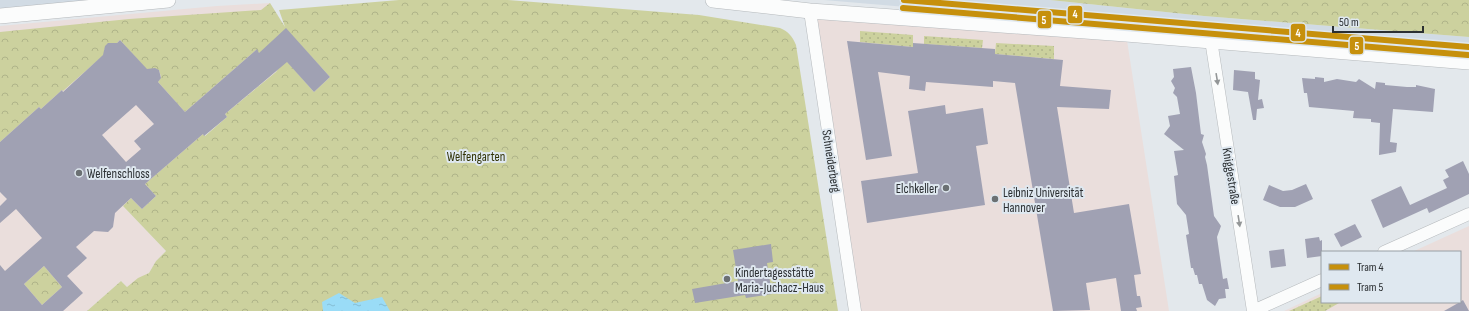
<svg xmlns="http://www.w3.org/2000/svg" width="1469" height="311" font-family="'Sofia Sans Condensed',sans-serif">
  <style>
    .education { fill: #eadedc }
    .built { fill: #d1dbe4 }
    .grass { fill: url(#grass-dots) }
    .park { fill: url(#park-crowns) }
    .water { fill: url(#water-ripples) }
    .building { fill: #a0a1b3; fill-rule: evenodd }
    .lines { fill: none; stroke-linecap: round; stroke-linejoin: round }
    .minor-casing { stroke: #b5b9bc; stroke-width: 13 }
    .tertiary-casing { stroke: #b5b9bc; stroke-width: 16 }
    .minor { stroke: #fbfcfc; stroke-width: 12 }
    .tertiary { stroke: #fbfcfc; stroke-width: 15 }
    .tram-1-casing { stroke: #dfe8f0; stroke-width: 9 }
    .tram-2-casing { stroke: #dfe8f0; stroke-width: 9 }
    .tram-1 { stroke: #c6900c; stroke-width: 6 }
    .tram-2 { stroke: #c6900c; stroke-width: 6 }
    .oneway { fill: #939697 }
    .poi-dot { fill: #6b7073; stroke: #dfe8f0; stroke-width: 1.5 }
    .labels { text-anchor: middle; stroke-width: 4; stroke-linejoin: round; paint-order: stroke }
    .park-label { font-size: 13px; fill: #313306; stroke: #dfe8f0 }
    .street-label { font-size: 13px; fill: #2b2f32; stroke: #dfe8f0 }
    .poi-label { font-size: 13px; fill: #2b2f32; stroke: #dfe8f0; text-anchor: start }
    .line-badge { stroke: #dfe8f0; stroke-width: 1.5 }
    .badge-label { font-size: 11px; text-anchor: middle; font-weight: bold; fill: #fff }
  </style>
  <defs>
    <pattern id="grass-dots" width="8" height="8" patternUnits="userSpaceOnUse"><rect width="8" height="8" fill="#ccd19e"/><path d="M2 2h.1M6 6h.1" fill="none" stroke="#afb489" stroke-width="1.8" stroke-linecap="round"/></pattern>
    <pattern id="park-crowns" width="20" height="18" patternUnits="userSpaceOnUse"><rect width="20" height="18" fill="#ccd19e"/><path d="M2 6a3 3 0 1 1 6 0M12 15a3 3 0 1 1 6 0" fill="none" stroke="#afb489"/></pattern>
    <pattern id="water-ripples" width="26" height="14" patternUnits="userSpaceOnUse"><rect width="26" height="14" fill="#9adcf7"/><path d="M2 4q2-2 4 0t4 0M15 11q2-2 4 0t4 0" fill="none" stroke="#85bdd4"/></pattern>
  </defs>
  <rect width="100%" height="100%" fill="#e3e8ec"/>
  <g class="education">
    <polygon points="270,3 283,25 330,77 314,92 285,60 276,72 225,114 227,117 204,136 203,135 146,184 156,196 142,209 123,206 166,251 156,261 149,273 127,287 121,281 87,311 0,311 0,26 217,6"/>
    <polygon points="810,11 1126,34 1169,311 855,311"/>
    <polygon points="1469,226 1469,311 1284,311 1322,293 1322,302 1460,302 1460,252 1412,252"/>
  </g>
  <g class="built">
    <polygon points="0,0 97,0 0,9"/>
    <polygon points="824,0 1050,0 1204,16 1469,37 1469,50 1034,13 1024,17"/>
  </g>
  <g class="grass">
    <polygon points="860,31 913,35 913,47 860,42"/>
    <polygon points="924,36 983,40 982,48 924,44"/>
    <polygon points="996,43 1054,46 1054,59 995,54"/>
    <polygon points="1322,296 1322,302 1339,303 1325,311 1289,311"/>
  </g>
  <g class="park">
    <path d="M 399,0 L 508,0 L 699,15 L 780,28 C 789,32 792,36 796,45 L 838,311 L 87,311 L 121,281 L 127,287 L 138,278 L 149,273 L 156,261 L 166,251 L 123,206 L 131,198 L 142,209 L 156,196 L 145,184 L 203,134 L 205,136 L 227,117 L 225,114 L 276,72 L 285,59 L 314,92 L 330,77 L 286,29 L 261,55 L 256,50 L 185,112 L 158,82 L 161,77 L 159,70 L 148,71 L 120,40 L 114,46 L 108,44 L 104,50 L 106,53 L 63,91 L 62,90 L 41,109 L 39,107 L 0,142 L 0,32 L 129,19 L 261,10 L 270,3 L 285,27 L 279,10 Z"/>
    <polygon points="1050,0 1469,0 1469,37 1204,16"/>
    <polygon points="44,266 62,287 42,305 24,284"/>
  </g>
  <polygon class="water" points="339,293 355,303 382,297 390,311 323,311 322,302"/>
  <g class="building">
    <path d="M 286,28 L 330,77 L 314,92 L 287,62 L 225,114 L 227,117 L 204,136 L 203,134 L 145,184 L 156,196 L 142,209 L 131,198 L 115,213 L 113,227 L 108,232 L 94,231 L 76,247 L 87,258 L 67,276 L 83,293 L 63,311 L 0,311 L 0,265 L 5,271 L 42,238 L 16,209 L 0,223 L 0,206 L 7,199 L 0,192 L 0,142 L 39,107 L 41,109 L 62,90 L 63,92 L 103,55 L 105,46 L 108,43 L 117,43 L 120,40 L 147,69 L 155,68 L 159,70 L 161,78 L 158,82 L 185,112 L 257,49 L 259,53 ZM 136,105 L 154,124 L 134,141 L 141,149 L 126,162 L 102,135 ZM 44,266 L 62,287 L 42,305 L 24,284 Z"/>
    <polygon points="847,41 913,47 913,43 995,49 995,54 1063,60 1060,86 1111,90 1109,109 1057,107 1074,213 1129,204 1141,274 1134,275 1137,296 1140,296 1142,307 1136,308 1137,311 1121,311 1116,278 1086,283 1090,310 1053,311 1015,83 993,81 993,87 926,82 925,91 909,89 910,76 878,72 892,156 866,160"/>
    <polygon points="1191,67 1196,93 1201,134 1204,135 1202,142 1206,154 1205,157 1207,165 1214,216 1221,226 1217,237 1223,279 1227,278 1229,289 1225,289 1226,298 1219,299 1215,306 1207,300 1202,284 1199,284 1197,275 1195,275 1193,268 1191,268 1186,235 1189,234 1186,215 1177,204 1174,176 1178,175 1174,151 1184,150 1164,134 1170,126 1168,116 1180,114 1177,97 1173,93 1175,88 1171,81 1174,77 1173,69"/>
    <polygon points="1234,70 1255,72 1255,79 1260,80 1258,100 1262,99 1264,108 1257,109 1256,120 1253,120 1248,92 1233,90"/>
    <polygon points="1315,77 1324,78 1324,82 1337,79 1356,82 1359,79 1375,89 1376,82 1385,83 1385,85 1407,87 1416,87 1416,85 1435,89 1433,112 1393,109 1390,142 1397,143 1396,152 1379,155 1380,123 1371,122 1371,119 1353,118 1354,111 1309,107 1307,93 1304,93 1302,78 1315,79"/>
    <polygon points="945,105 946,114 983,108 988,144 976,146 985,205 867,223 861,181 918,173 908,111"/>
    <polygon points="1463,161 1469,174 1469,194 1429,213 1427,208 1383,228 1371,200 1401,186 1410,205 1447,188 1443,180 1449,177 1445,170"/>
    <polygon points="1306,184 1313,199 1295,207 1280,207 1263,200 1269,185 1283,191 1292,190"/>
    <polygon points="1355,224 1362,237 1341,247 1334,234"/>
    <polygon points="1319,237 1320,241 1322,240 1322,256 1307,258 1305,239"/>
    <polygon points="771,244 773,262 767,263 772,294 746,298 745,295 695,303 692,289 738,281 733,250"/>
    <polygon points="1284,249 1286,266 1271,268 1269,251"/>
    <polygon points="1463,300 1469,311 1444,311 1460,302"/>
  </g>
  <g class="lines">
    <defs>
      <g id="minor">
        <polyline points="810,11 855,311"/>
        <polyline points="1211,40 1253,311 1322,280"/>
        <polyline points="1384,252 1469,214"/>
      </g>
      <g id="tertiary">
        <polyline points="713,0 810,11 1126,34 1469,62"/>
        <polyline points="0,16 168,0"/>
      </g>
    </defs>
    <use href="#minor" class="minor-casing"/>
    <use href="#tertiary" class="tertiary-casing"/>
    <use href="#minor" class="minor"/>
    <use href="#tertiary" class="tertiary"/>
    <defs>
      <polyline id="tram-1" points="904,0 1469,47"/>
      <polyline id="tram-2" points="903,8 1468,55"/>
    </defs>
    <use href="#tram-1" class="tram-1-casing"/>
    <use href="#tram-2" class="tram-2-casing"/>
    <use href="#tram-1" class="tram-1"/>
    <use href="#tram-2" class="tram-2"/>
  </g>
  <defs><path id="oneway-solid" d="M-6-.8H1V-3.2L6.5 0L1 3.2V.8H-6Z"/></defs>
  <g class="oneway">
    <use href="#oneway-solid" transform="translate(1217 79) rotate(81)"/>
    <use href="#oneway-solid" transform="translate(1239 221) rotate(81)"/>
  </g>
  <g class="poi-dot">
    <circle cx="79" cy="173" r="4"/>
    <circle cx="946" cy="188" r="4"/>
    <circle cx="995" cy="199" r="4"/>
    <circle cx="727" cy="279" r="4"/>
  </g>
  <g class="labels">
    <g class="park-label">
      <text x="476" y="161">Welfengarten</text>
    </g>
    <g class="street-label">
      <text transform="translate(832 161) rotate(81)" y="5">Schneiderberg</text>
      <text transform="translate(1232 176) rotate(81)" y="5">Kniggestraße</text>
    </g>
    <g class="poi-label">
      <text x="87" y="178">Welfenschloss</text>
      <text x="938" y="193" text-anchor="end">Elchkeller</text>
      <text x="1003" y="197">Leibniz Universität<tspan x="1003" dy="15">Hannover</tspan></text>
      <text x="735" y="277">Kindertagesstätte<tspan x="735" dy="15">Maria-Juchacz-Haus</tspan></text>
    </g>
  </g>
  <g class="line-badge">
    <rect x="1067" y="5" width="16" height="19" rx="4" fill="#c6900c"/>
    <rect x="1037" y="10" width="15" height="19" rx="4" fill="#c6900c"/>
    <rect x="1290" y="23" width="16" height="19" rx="4" fill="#c6900c"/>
    <rect x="1349" y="36" width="15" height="19" rx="4" fill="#c6900c"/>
  </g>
  <g class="badge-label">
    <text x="1075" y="18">4</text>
    <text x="1044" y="24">5</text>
    <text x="1298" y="37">4</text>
    <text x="1357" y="50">5</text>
  </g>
  <rect x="1321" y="251" width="140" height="52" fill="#dfe8f0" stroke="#979ea4"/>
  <rect x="1329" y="264" width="20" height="6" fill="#c6900c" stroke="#979ea4"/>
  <text x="1357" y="271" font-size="12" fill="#2b2f32">Tram 4</text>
  <rect x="1329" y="284" width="20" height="6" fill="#c6900c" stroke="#979ea4"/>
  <text x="1357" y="291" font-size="12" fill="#2b2f32">Tram 5</text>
  <path d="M1333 26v6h90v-6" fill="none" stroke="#2b2f32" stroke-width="2"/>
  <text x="1339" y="26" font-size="12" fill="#2b2f32" stroke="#dfe8f0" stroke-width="3" paint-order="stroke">50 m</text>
</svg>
